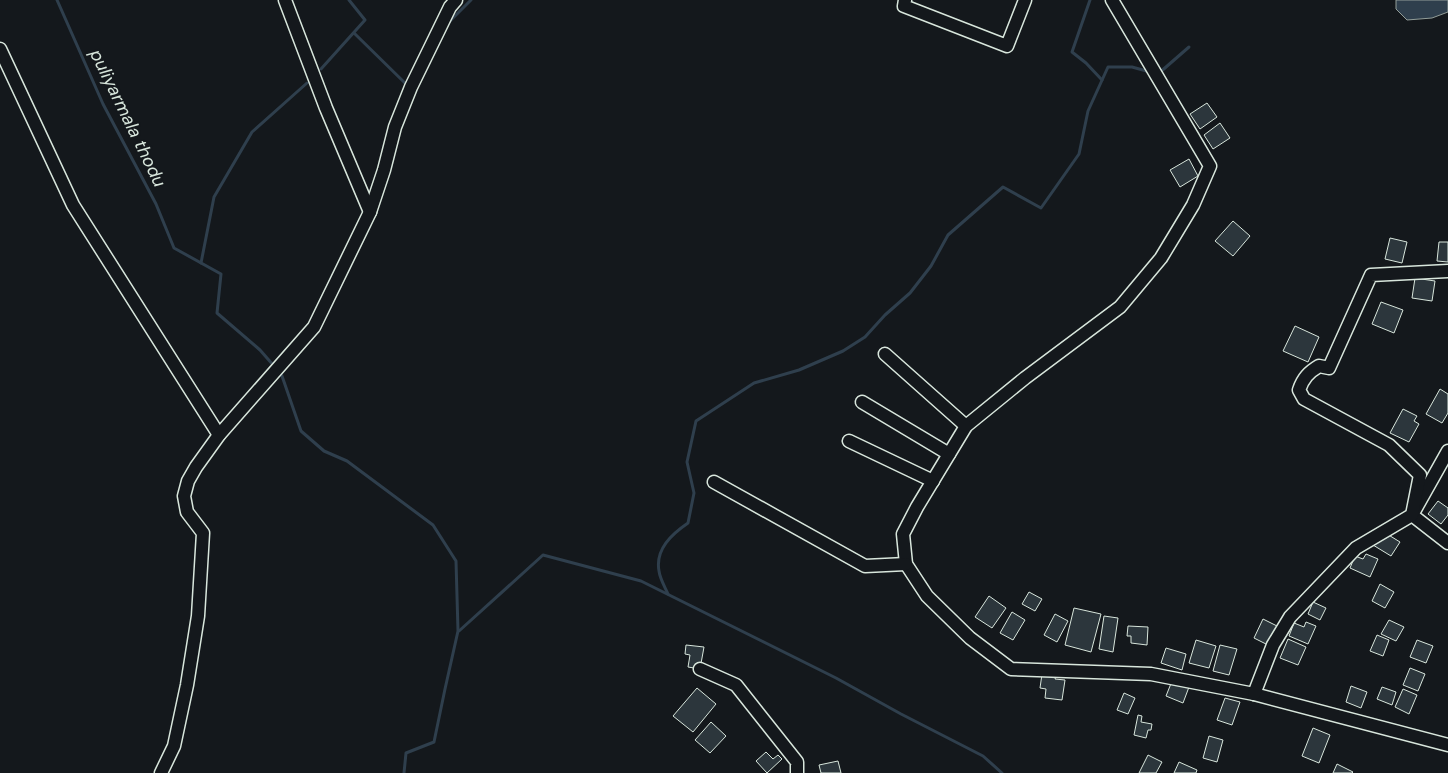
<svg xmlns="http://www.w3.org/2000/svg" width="1448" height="773" font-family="'DM Sans',sans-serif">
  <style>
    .water { fill: #2f3f4d; stroke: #939e99 }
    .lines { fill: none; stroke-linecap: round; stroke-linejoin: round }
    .stream { stroke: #2f3f4d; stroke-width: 3 }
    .building { fill: #2c363c; stroke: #d8e6dc }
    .minor-casing { stroke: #d8e6dc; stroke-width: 15 }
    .minor { stroke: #14181c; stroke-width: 12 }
    .labels { text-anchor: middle; stroke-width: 4; stroke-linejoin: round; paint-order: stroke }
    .water-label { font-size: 18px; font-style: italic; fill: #d8e6dc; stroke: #14181c }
  </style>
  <rect width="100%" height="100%" fill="#14181c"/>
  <polygon class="water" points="1396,0 1448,0 1448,12 1432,18 1407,20 1396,9"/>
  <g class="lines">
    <g class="stream">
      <polyline points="57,0 103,104 156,204 174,248 221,274 217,313 260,350 274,366"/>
      <polyline points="1090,0 1072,52 1086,63 1102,80"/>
      <polyline points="448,23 471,0"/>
      <polyline points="354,33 406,84"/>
      <polyline points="321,69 365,20 349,0"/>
      <polyline points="1158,74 1189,47"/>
      <polyline points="201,263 214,197 252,132 307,83"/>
      <polyline points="278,371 282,376 301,431 324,451 347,461 433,525 456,561 458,631 445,689 434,742 406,753 404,773"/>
      <path d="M 668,594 C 665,587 660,579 659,571 C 655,549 672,534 688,523 L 694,493 L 687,462 L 696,421 L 754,383 L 799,370 L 843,351 L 865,337 L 885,315 L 910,293 L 931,266 L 948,235 L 1003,187 L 1041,208 L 1079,154 L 1088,111 L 1108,67 L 1132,67 L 1150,72"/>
      <polyline points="459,631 543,555 641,581 836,678 901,714 983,756 1002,773"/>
    </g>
  </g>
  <g class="building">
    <polygon points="1207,103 1217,117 1200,129 1190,114"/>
    <polygon points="1220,123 1230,138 1213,149 1204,135"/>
    <polygon points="1189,159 1198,176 1180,187 1170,170"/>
    <polygon points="1233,221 1250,236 1233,256 1215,241"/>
    <polygon points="1390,238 1407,242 1402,263 1385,259"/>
    <polygon points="1439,242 1448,242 1448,262 1437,261"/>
    <polygon points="1415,278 1435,281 1432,301 1412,298"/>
    <polygon points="1381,302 1403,310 1394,333 1372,324"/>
    <polygon points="1295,326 1319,337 1308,362 1283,351"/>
    <polygon points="1440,389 1448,394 1448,413 1442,423 1426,414"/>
    <polygon points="1403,409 1417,416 1414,421 1419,424 1409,442 1390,433"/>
    <polygon points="1438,501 1448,508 1448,515 1441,524 1428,514"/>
    <polygon points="1387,534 1400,542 1391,556 1373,545"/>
    <polygon points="1366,554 1378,559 1370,577 1350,568 1355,556 1363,559"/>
    <polygon points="1380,584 1394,592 1385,608 1372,601"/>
    <polygon points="1029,592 1042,599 1035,611 1022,604"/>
    <polygon points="989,596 1006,608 992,628 975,617"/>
    <polygon points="1313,602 1326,608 1320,620 1308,614"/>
    <polygon points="1074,608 1101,614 1091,652 1065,645"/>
    <polygon points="1012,612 1025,620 1013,640 1000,633"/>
    <polygon points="1055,614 1068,621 1057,642 1044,635"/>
    <polygon points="1104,616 1118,618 1113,652 1099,649"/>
    <polygon points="1263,619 1277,626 1268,645 1254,638"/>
    <polygon points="1389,620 1404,627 1396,641 1381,634"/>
    <polygon points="1306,622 1316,626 1308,644 1289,636 1294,623 1304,627"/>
    <polygon points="1128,626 1148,627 1147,645 1131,643 1131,636 1127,636"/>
    <polygon points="1377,635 1389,640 1383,656 1370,651"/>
    <polygon points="1288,639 1306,647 1298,665 1280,658"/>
    <polygon points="1196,640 1216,646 1209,668 1189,663"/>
    <polygon points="1417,640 1433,646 1426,663 1410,657"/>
    <polygon points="686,645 704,647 700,669 688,667 690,655 685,654"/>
    <polygon points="1220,645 1237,649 1229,675 1213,671"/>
    <polygon points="1166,648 1186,654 1182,670 1161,663"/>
    <polygon points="1410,668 1425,674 1418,691 1403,685"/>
    <polygon points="1042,674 1056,676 1055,679 1065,680 1062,700 1045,698 1046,689 1040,688"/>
    <polygon points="1172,681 1189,687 1183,703 1166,696"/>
    <polygon points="1351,686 1367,692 1361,708 1346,702"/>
    <polygon points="1382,687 1396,692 1392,705 1377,699"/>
    <polygon points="697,688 716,704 693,732 673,716"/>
    <polygon points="1403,689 1417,695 1409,714 1395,707"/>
    <polygon points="1124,693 1135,698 1128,714 1117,710"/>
    <polygon points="1225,698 1240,702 1232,725 1217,720"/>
    <polygon points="1138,715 1142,716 1141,722 1152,724 1151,730 1148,730 1146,738 1134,735"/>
    <polygon points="711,722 726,736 710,753 695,740"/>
    <polygon points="1313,728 1330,735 1319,763 1302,756"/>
    <polygon points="1209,736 1223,740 1217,762 1203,758"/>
    <polygon points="766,752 773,759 778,755 782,759 767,773 756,761"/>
    <polygon points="1148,755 1162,762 1156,773 1139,773"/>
    <polygon points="838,761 841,773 821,773 819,765"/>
    <polygon points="1179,762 1197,770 1196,773 1174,773"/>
    <polygon points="1337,764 1353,772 1352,773 1333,773"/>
  </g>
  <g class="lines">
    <defs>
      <g id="minor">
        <polyline points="285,0 326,108 370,212"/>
        <polyline points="905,0 904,6 1007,46 1025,0"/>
        <polyline points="1112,0 1210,166 1193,205 1161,258 1120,307 1025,378 966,426 917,507 903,534 906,564 927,596 970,638 1011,669 1151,674 1254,694 1448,745"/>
        <polyline points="0,49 73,205 219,435"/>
        <polyline points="885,354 966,426"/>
        <polyline points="862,402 949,454"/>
        <polyline points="849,441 933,481"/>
        <polyline points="1448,451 1412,515 1448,543"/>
        <polyline points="714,482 865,566 906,564"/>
        <polyline points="700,669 736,685 797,762 797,773"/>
        <path d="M 1254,694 L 1273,645 L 1290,617 L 1356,548 L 1412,515 L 1420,475 L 1389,445 L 1304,399 L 1299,390 C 1303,378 1309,372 1319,366 L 1329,368 L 1371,275 L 1448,271"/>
        <polyline points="161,773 174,746 187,685 198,616 203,533 187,512 184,496 188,481 196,467 219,435 314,327 370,212 384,170 395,127 411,87 450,7 456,0"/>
      </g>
    </defs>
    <use href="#minor" class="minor-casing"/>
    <use href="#minor" class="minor"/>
  </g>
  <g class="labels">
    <g class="water-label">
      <text transform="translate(128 118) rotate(64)" y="6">puliyarmala thodu</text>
    </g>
  </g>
</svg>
